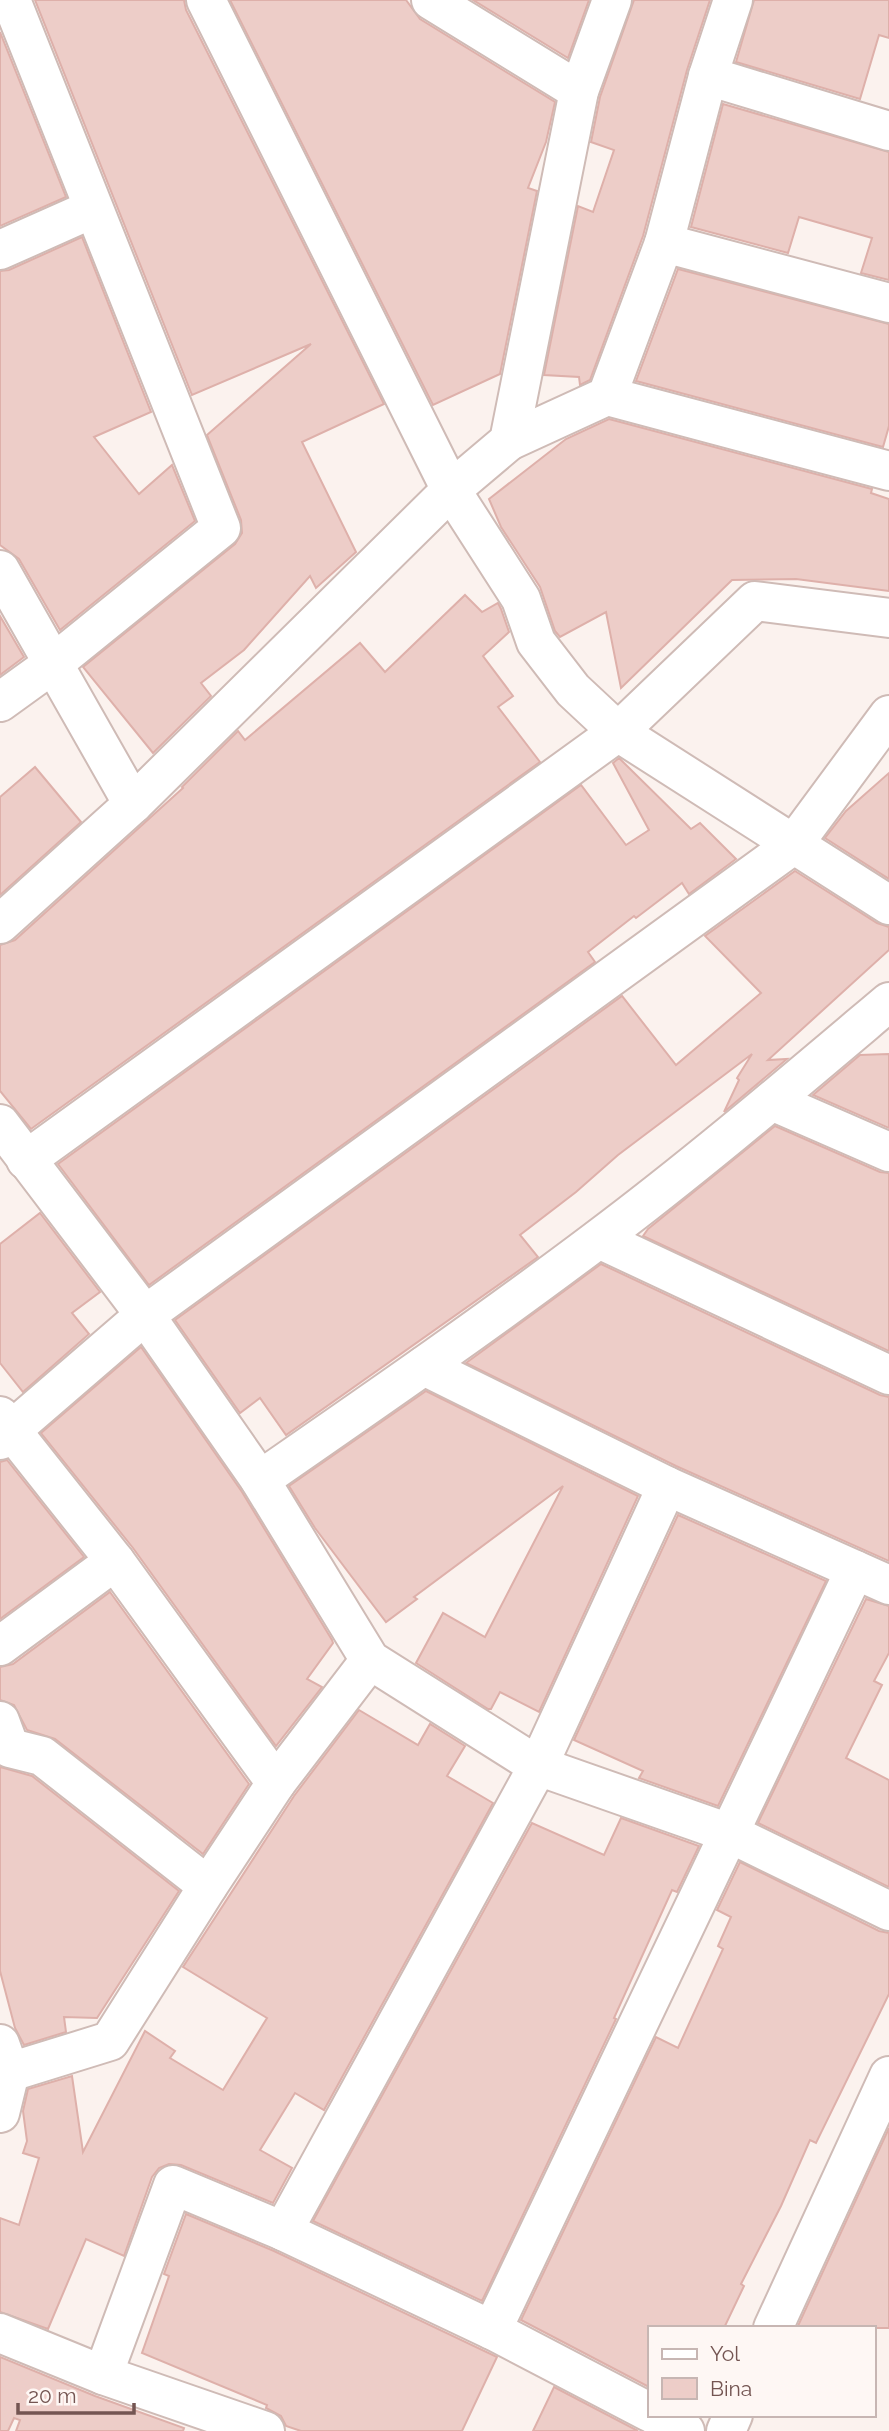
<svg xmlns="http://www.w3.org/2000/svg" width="889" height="2431" font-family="Raleway,sans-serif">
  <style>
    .building { fill: #edcdc8; stroke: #deb0aa; stroke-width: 2 }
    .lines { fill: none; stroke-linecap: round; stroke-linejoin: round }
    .minor-casing { stroke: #cfbbb6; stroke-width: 42 }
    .minor { stroke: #fff; stroke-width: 38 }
  </style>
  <rect width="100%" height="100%" fill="#fbf2ee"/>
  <g class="building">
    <polygon points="35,0 184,0 186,10 384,404 302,442 356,552 316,588 310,576 244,650 201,683 211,696 153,753 83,667 235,544 242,533 241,520 207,435 311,344 192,395"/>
    <polygon points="230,0 406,0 420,19 555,102 546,142 528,188 537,191 500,374 433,405"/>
    <polygon points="473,0 589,0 568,58"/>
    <polygon points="634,0 710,0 687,70 643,236 590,380 580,385 579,377 544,375 578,206 593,212 614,150 591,142 600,97"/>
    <polygon points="754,0 889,0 889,38 879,35 860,99 736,62"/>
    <polygon points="0,32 66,197 0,226"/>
    <polygon points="723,104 889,152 889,280 861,273 872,238 799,217 788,253 691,227"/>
    <polygon points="82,237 151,412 94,437 139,494 172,465 195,521 60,630 19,559 0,545 0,271 9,270"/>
    <polygon points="678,269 889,324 889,426 883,447 636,381"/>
    <polygon points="609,419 872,489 871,493 889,499 889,591 796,579 732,580 621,688 606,612 560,637 555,631 540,587 501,527 489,499 566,439"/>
    <polygon points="465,595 482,612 498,603 501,609 509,632 483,656 513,696 498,707 540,762 31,1129 0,1091 0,945 15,940 183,788 182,787 238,731 245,740 360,643 385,672"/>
    <polygon points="0,616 24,657 0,675"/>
    <polygon points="619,758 691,829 700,823 736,859 689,894 682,883 636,918 634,916 588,952 595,962 149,1285 58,1164 581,785 626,845 649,830 613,763"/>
    <polygon points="35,767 81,822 0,895 0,797"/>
    <polygon points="889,773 889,879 825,838 846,811"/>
    <polygon points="795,871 877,923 889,927 889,950 768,1060 787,1059 724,1112 739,1080 737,1078 752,1054 618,1155 576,1192 520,1235 538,1257 286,1435 260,1398 240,1413 175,1320 622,996 676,1065 761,993 705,936"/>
    <polygon points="889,1054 889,1128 813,1095 860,1055"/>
    <polygon points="775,1126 880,1172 889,1173 889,1351 643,1236 648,1229"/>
    <polygon points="40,1213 100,1292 72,1313 89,1334 23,1392 0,1363 0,1244"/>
    <polygon points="601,1264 880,1395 889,1397 889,1561 676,1466 466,1363"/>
    <polygon points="141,1347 242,1492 332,1640 333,1643 307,1679 322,1687 276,1746 133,1548 41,1433"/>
    <polygon points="426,1391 638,1496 539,1712 500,1692 491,1709 488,1709 416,1663 443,1613 485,1637 563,1486 414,1597 417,1599 386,1622 315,1528 289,1486"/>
    <polygon points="7,1460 84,1557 0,1619 0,1462"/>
    <polygon points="678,1515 826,1581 718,1806 639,1778 643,1771 574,1740"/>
    <polygon points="110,1592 249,1784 203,1854 55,1739 27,1730 14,1705 0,1700 0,1667 13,1664"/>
    <polygon points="866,1599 889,1606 889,1653 874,1681 882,1685 846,1758 889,1780 889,1887 758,1823"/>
    <polygon points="359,1710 418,1745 430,1724 465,1746 447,1776 493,1803 324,2110 295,2093 260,2150 292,2168 273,2203 181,2165 169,2164 159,2168 152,2177 124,2256 86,2239 48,2329 0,2312 0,2218 19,2225 39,2158 23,2153 27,2141 23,2111 28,2089 72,2076 83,2152 145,2031 175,2051 170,2058 223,2090 267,2018 183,1967 294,1796"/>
    <polygon points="0,1767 32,1776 179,1891 97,2018 64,2017 66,2032 24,2045 15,2028 0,1971"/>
    <polygon points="621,1818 699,1846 677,1892 672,1890 614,2018 616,2019 482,2301 313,2221 532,1823 604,1855"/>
    <polygon points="740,1862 879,1931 889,1933 889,1994 816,2143 810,2140 781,2206 741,2284 744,2286 724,2328 649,2328 649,2387 521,2320 656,2037 678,2048 723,1949 718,1946 731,1917 717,1910"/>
    <polygon points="889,2128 889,2328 797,2328"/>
    <polygon points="186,2214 274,2251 497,2357 462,2431 301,2431 286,2426 281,2416 266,2408 267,2405 142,2353 169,2276 164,2274"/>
    <polygon points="0,2357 95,2396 184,2428 183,2431 16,2431 20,2420 14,2418 8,2431 0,2431"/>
    <polygon points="554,2387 638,2431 533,2431"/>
  </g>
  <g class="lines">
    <defs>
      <g id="minor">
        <polyline points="206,0 451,490 521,599 536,642 573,690 618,732 755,601 889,618"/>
        <polyline points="431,0 579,91"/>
        <polyline points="708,76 889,131"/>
        <polyline points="664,243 889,303"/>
        <polyline points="0,250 92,209"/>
        <polyline points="607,396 889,471"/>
        <polyline points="509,441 607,396 664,243 708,76 733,0"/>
        <polyline points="0,570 133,804"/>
        <polyline points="0,702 54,663 221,528 11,0"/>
        <polyline points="0,924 133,804 451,490 509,441 579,91 612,0"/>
        <polyline points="772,1101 889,1152"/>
        <polyline points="0,1124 145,1315 260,1480 370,1660 538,1766 729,1833 889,1911"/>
        <polyline points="26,1160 618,732 889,905"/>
        <polyline points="599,1239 889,1375"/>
        <polyline points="424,1366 667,1486 889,1585"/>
        <polyline points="0,1416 115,1561 276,1783"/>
        <polyline points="0,1440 145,1315 793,845 889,715"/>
        <path d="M 260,1480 C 374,1401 487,1323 597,1240 C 697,1165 793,1083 889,1002"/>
        <polyline points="0,1646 115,1561"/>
        <polyline points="0,1721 10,1748 42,1756 208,1886"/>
        <polyline points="0,2044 10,2072 0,2113"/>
        <polyline points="10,2072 110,2041 208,1886 276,1783 370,1660"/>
        <polyline points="283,2231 538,1766 667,1486"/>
        <polyline points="773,2328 889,2076"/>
        <polyline points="492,2330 855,1570"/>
        <polyline points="0,2333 103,2375 265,2431"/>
        <polyline points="103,2375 173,2185 283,2231 492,2330 649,2412"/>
        <polyline points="655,2415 685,2431"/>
        <polyline points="726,2431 733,2415"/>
      </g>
    </defs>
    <use href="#minor" class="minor-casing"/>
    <use href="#minor" class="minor"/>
  </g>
  <rect x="648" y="2326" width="228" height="91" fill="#fef7f4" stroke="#c7b6b3" stroke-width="2"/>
  <rect x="662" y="2349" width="35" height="10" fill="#ffffff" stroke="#c7b6b3" stroke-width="2"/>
  <text x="710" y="2361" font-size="21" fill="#745552">Yol</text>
  <rect x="662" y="2378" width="35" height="21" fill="#edcdc8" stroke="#c7b6b3" stroke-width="2"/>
  <text x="710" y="2396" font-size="21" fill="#745552">Bina</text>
  <path d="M18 2403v10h116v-10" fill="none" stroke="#745552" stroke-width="3.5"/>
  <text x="28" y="2403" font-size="21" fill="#745552" stroke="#fef7f4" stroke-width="5" paint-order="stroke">20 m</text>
</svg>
